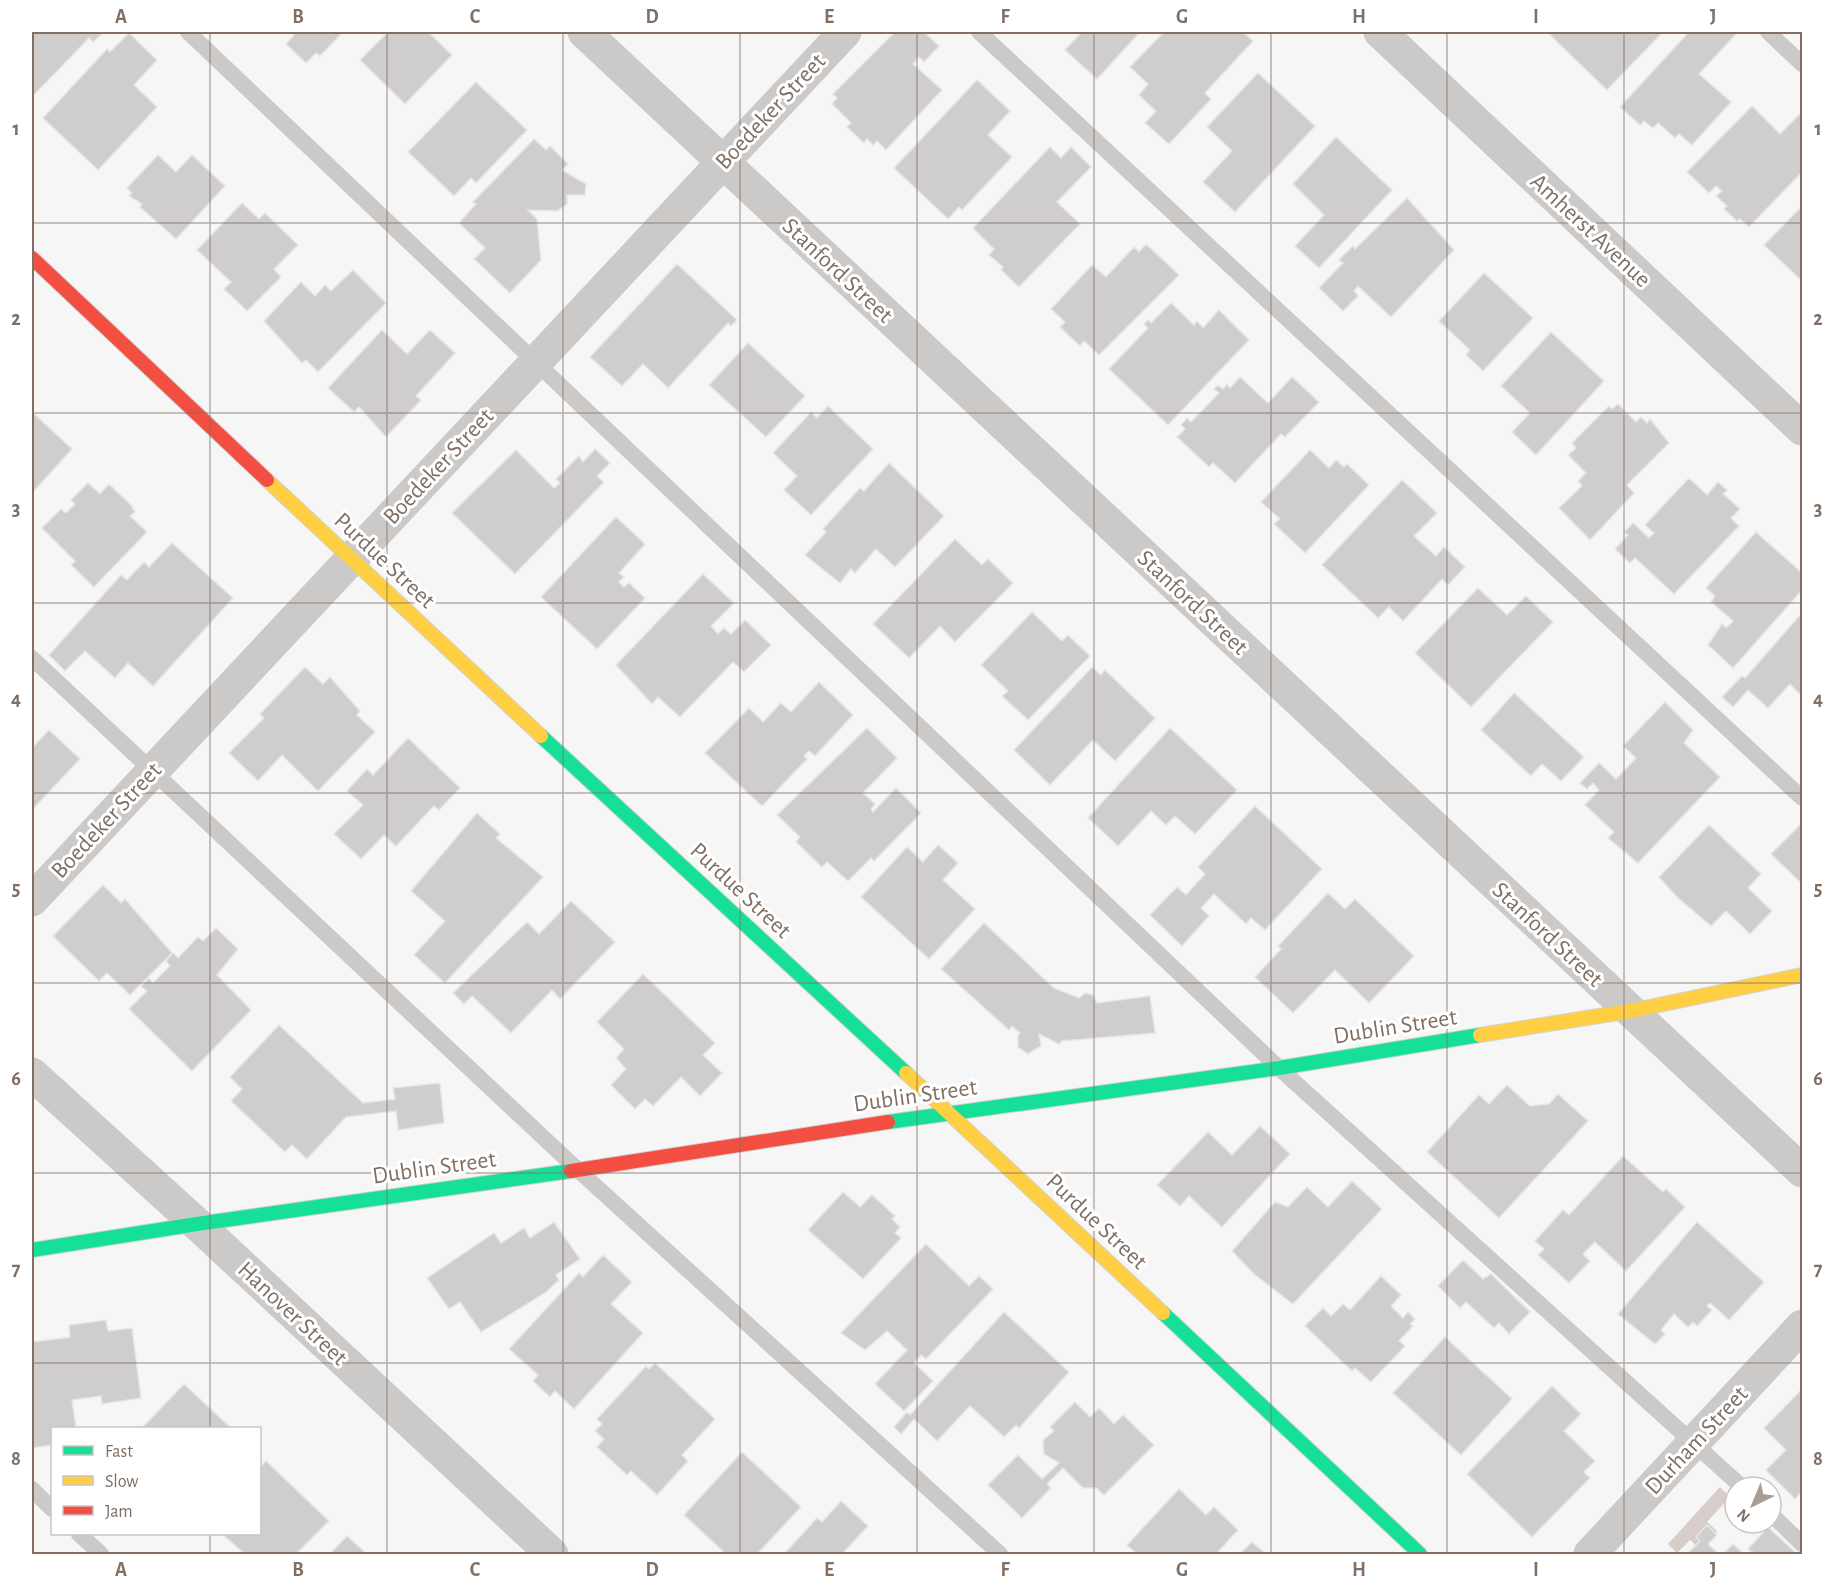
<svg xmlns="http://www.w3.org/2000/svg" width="1834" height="1586" font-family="'Alegreya Sans',sans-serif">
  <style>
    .water { fill: #d7cecc }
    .building { fill: #cfcdcd; stroke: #e6e6e6; stroke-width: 1.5 }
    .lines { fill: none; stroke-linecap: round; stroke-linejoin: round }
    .fast-casing { stroke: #d4d3d2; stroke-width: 16 }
    .slow-casing { stroke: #d4d3d2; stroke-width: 16 }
    .jam-casing { stroke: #d4d3d2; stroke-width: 16 }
    .lane { stroke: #cccac9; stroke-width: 16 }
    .street { stroke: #cccac9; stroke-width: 33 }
    .fast { stroke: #16e098; stroke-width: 14 }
    .slow { stroke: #ffcf43; stroke-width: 14 }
    .jam { stroke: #f24e42; stroke-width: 14 }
    .grid { fill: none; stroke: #806f62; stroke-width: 1.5; stroke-opacity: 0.55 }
    .labels { text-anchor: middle; stroke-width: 6; stroke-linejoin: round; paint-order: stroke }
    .street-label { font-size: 24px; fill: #806f62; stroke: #fff }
    .neatline { fill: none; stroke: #806f62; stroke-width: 2 }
    .grid-label { font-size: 20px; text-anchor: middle; font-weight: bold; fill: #806f62 }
  </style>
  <rect width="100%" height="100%" fill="#f6f6f7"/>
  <polygon class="water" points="1720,1487 1730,1497 1707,1522 1717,1531 1700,1549 1690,1540 1677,1553 1668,1544"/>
  <g class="building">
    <polygon points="32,32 104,32 93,42 89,38 32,97"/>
    <polygon points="290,32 343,32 320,56 316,53 306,63 286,44 294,35"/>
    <polygon points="388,32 428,32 452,55 405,104 360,60"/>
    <polygon points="895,32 924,32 939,46 924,62 919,57 913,64 942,90 886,150 877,141 873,145 867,139 864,143 847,127 851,123 832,104 837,98 833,94"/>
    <polygon points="1082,32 1140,32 1097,79 1065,50"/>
    <polygon points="1164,32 1243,32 1253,41 1205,93 1211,99 1169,144 1145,123 1156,111 1139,95 1148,84 1130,67"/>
    <polygon points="1553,32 1663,32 1607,90 1550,35"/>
    <polygon points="1689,32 1733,32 1736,34 1699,74 1731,102 1692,145 1679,134 1675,138 1658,123 1653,128 1644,121 1640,125 1620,107"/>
    <polygon points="129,33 157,60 134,85 157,107 98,170 43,118 107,49 110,52"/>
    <polygon points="1258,73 1315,126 1235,212 1203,182 1232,151 1207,127"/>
    <polygon points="977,80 1010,111 988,135 1012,157 962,210 959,207 948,219 894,168"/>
    <polygon points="476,82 527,130 476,183 471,178 454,196 408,152"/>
    <polygon points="1752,106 1780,134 1802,112 1802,172 1749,227 1740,219 1737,221 1724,209 1727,206 1716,196 1722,191 1716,186 1709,193 1687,172"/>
    <polygon points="1336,137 1392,190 1319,268 1295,246 1324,215 1293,184"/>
    <polygon points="534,139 546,150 550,146 568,164 562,170 586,184 585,195 567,195 567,204 557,211 528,210 537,219 541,260 510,293 474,259 485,248 459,223 476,204 473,202"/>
    <polygon points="1050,147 1061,158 1071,147 1091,167 1057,202 1080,224 1019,287 1001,270 1003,267 989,255 994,249 973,228"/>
    <polygon points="158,155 176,172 192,155 225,186 176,239 140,207 142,204 129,196 132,193 127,188"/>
    <polygon points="1407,198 1454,250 1391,317 1358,286 1354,291 1358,296 1343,311 1319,288 1343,263 1339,260 1353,246 1355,249"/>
    <polygon points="242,203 259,219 265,213 298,245 274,269 281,277 247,311 224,289 231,282 197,250"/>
    <polygon points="1802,206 1802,281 1764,245"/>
    <polygon points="1146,244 1179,275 1099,355 1084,341 1080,346 1060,327 1065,322 1051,309 1092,265 1106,277 1134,247 1139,252"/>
    <polygon points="677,264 737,320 731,326 728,323 668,388 643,364 622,386 590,357"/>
    <polygon points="353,270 386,303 318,372 306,360 302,363 264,321 301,282 315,296 325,285 331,291"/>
    <polygon points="1484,273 1533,318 1483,371 1466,355 1470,350 1439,321"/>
    <polygon points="1171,303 1194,325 1197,321 1203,328 1219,310 1249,340 1168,425 1109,369 1148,328 1144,324 1148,320 1151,323"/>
    <polygon points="382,330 407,354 430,330 455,353 416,396 421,400 386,437 359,407 354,412 328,388"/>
    <polygon points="1551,332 1604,381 1536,455 1512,432 1530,413 1501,386"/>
    <polygon points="748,343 805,396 766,437 709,385"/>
    <polygon points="1240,377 1268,403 1292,377 1319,402 1285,437 1281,434 1235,483 1213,463 1209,467 1177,437 1185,429 1181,425 1187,418 1191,422 1219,393 1214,389 1218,385 1223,389 1227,384 1230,388"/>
    <polygon points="1618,404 1636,422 1641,417 1647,423 1650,419 1669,443 1627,485 1634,493 1590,540 1559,508 1582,486 1578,481 1586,473 1568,455 1576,448 1572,443 1609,406 1612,409"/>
    <polygon points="828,406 873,449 811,515 784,490 797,476 773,453 811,412 817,418"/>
    <polygon points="32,412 72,449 32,493"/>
    <polygon points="595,449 610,463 597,476 604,482 515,574 452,513 516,450 554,488 560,483 556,479 579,456 583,462"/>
    <polygon points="1310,450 1329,468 1336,460 1344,467 1347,464 1369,485 1305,553 1274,524 1280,519 1261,502"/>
    <polygon points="889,463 944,516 895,567 876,549 855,573 851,569 840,583 805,555 826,532 823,529 860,488 864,491"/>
    <polygon points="1689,478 1707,495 1718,482 1727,490 1723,494 1740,509 1731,518 1739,526 1674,594 1635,558 1630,563 1615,549 1628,535 1624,532 1633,523 1649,538 1654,533 1645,525"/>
    <polygon points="1402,480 1437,513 1414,536 1436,556 1444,547 1465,567 1448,585 1442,579 1403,621 1389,607 1378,618 1322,565"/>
    <polygon points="88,483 100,494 109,484 131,505 135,512 130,516 147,532 94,587 71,565 75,561 42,528 61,509 66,513 75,504 71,500"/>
    <polygon points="616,517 645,544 619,573 624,577 619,582 624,587 629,583 645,598 597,649 541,597"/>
    <polygon points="1756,532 1802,573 1802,590 1733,668 1708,645 1722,624 1726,628 1733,621 1711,602 1715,596 1706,588"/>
    <polygon points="955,539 982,565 988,559 1013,583 955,642 940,626 909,658 873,624"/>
    <polygon points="172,543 233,598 153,686 128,663 115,678 85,651 65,671 49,655 121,575 127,580 144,562 149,567"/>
    <polygon points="703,574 734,603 711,626 718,634 724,628 731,634 745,620 771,645 744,672 733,662 680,717 658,697 652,704 616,665"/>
    <polygon points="1478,588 1507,615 1526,596 1553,622 1471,707 1415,653"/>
    <polygon points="1032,612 1062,641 1068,635 1090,656 1028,720 1002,696 1008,691 981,665"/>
    <polygon points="1802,613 1802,696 1790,684 1768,708 1748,690 1733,707 1722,697 1742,676 1745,678"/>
    <polygon points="305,667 323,684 330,677 360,711 357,715 375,732 318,791 282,755 258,781 229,753 264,718 260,714"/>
    <polygon points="1092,667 1101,675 1105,670 1155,718 1115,761 1093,740 1050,785 1014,750"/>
    <polygon points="819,682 853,715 815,756 809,751 804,756 807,759 762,806 705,753 749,708 763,722 781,703 791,712"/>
    <polygon points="1514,693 1584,757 1561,781 1542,764 1531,776 1481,730"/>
    <polygon points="1665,702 1693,730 1684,743 1720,777 1638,863 1608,838 1614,832 1585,805 1599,790 1593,783 1587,789 1580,783 1599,763 1616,779 1636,758 1623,746"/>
    <polygon points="867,728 897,758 863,793 875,804 871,809 873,812 896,788 921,813 874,861 871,858 848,881 827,862 822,867 796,842 800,837 777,815"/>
    <polygon points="1170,728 1237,790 1195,834 1175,816 1166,825 1151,811 1118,846 1088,818"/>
    <polygon points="49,730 80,759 32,810 32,775 33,773 32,771 32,748"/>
    <polygon points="408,738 460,788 439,810 434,806 396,846 384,835 361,859 334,834 363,805 347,791 367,769 373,775"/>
    <polygon points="1255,806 1322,869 1265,930 1251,918 1246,924 1214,894 1201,908 1209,916 1182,946 1150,915 1177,887 1186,895 1205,874 1198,867"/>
    <polygon points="477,813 500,834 496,838 543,877 445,983 414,955 445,921 411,891"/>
    <polygon points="1709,825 1761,874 1748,888 1772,911 1750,934 1726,911 1711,926 1677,897 1659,877"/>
    <polygon points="1800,825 1802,827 1802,884 1771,854"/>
    <polygon points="938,845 958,863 943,880 975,909 929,959 861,897 907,847 923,862"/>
    <polygon points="103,885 121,903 125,899 172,953 130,995 107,973 99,981 53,936"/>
    <polygon points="1328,893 1345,909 1355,899 1414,956 1369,1003 1335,970 1293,1013 1255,977 1281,949 1278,946"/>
    <polygon points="571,901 615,942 560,999 552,990 511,1033 472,996 464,1004 453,993 527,922 539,934"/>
    <polygon points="984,923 1054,988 1079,998 1085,993 1093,995 1097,1003 1150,996 1155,1033 1062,1041 1059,1044 1039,1034 1041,1046 1028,1054 1018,1047 1018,1036 1020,1033 1012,1026 1009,1030 941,969"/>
    <polygon points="216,928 238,949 217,975 251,1010 192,1071 129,1009 147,991 141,986 149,978 153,983 170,966 166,961 173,953 178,958 198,937 203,941"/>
    <polygon points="643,974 715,1043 703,1055 722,1073 700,1096 681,1077 653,1106 645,1099 635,1109 611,1085 626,1069 616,1058 624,1049 597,1022"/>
    <polygon points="279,1025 363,1103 395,1099 393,1088 440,1083 444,1123 398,1130 396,1111 346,1117 307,1159 292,1145 285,1152 231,1101 242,1089 230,1077"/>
    <polygon points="1507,1085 1530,1106 1549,1104 1558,1094 1588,1121 1499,1218 1427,1152 1479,1095 1489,1104"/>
    <polygon points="1260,1126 1290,1154 1222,1227 1189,1196 1180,1206 1157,1185 1208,1132 1232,1155"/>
    <polygon points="1623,1156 1663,1192 1666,1189 1685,1207 1626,1271 1595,1242 1583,1254 1590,1261 1569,1283 1538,1255 1544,1249 1535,1241 1563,1210 1569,1215"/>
    <polygon points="1352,1181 1382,1209 1293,1304 1255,1275 1232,1251 1275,1202 1288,1207 1307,1187 1328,1207"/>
    <polygon points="843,1192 860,1207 872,1195 895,1216 892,1219 900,1227 895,1233 901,1238 863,1279 808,1230"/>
    <polygon points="554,1222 580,1259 556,1275 559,1280 545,1293 481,1332 460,1302 449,1309 427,1278 494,1233 501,1243 524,1228 530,1238"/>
    <polygon points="1697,1222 1764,1282 1729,1320 1710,1303 1707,1306 1712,1310 1697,1326 1693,1322 1688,1327 1674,1314 1661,1330 1665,1334 1655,1344 1618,1314"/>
    <polygon points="926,1244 969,1286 979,1276 993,1289 926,1359 921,1355 914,1363 933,1381 904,1411 875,1384 907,1350 887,1331 865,1350 841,1333"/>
    <polygon points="603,1255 632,1282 611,1304 643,1333 574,1409 555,1391 550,1397 533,1381 538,1375 509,1349 579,1273 583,1277"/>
    <polygon points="1463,1260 1483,1279 1491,1274 1530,1312 1509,1334 1499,1323 1494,1328 1466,1302 1460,1308 1438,1286"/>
    <polygon points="1381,1276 1401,1295 1391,1306 1403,1318 1408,1312 1415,1319 1410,1324 1413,1326 1399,1341 1405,1346 1371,1382 1355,1368 1352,1371 1305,1326 1323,1308 1331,1316 1343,1304 1350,1310"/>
    <polygon points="1004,1312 1069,1372 1019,1428 1016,1425 1004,1437 970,1406 937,1441 914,1419 901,1434 894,1427 907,1412 910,1415"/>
    <polygon points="106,1320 108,1331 132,1328 141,1398 102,1404 101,1396 72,1400 76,1428 52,1428 52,1445 32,1448 32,1342 70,1337 69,1325"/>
    <polygon points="1445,1337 1512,1399 1461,1455 1393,1393"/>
    <polygon points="655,1363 715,1419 682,1455 688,1461 657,1495 631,1471 627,1475 597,1447 604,1439 595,1431 602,1424 597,1419 646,1366 649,1369"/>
    <polygon points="184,1384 231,1428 142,1428"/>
    <polygon points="1552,1386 1581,1414 1564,1431 1595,1461 1584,1472 1590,1478 1532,1537 1467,1474"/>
    <polygon points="1802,1389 1802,1491 1795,1499 1766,1470 1786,1450 1764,1428"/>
    <polygon points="1075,1402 1090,1417 1099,1408 1114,1424 1123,1415 1154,1445 1104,1495 1096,1488 1083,1488 1063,1468 1047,1484 1051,1488 1022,1518 988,1485 1018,1455 1042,1479 1059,1463 1044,1454 1043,1440 1054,1431 1050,1427"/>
    <polygon points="742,1452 801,1507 757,1554 726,1554 684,1515"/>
    <polygon points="266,1461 329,1521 296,1554 245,1554 222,1534 260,1534 260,1467"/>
    <polygon points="1179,1489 1206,1515 1214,1507 1238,1530 1216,1554 1137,1554 1127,1545"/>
    <polygon points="841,1501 868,1526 842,1554 784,1554 817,1518 822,1522"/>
    <polygon points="1707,1525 1717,1535 1708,1544 1719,1554 1687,1554 1700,1541 1696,1537"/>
    <polygon points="1768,1527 1797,1554 1754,1554 1748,1549"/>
    <polygon points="347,1536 367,1554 330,1554"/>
    <polygon points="1252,1542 1266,1554 1240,1554"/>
    <polygon points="1733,1544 1744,1554 1723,1554"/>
  </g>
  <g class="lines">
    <defs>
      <g id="fast">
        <polyline points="541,736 906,1073"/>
        <polyline points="888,1122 1279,1068 1480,1035"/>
        <polyline points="32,1250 197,1224 571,1171"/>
        <polyline points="1163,1313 1420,1554"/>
      </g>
      <g id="slow">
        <polyline points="267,480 541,736"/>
        <polyline points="1480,1035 1630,1011 1802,975"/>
        <polyline points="906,1073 1163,1313"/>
      </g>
      <g id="jam">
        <polyline points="32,258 267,480"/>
        <polyline points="571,1171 888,1122"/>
      </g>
    </defs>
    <use href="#fast" class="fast-casing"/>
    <use href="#slow" class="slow-casing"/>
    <use href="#jam" class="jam-casing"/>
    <g class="lane">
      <polyline points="188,32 1279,1068 1742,1487"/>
      <polyline points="979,32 1802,798"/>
      <polyline points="1768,32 1802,64"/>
      <polyline points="32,658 578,1170 1000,1554"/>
      <polyline points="32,1489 52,1509"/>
      <polyline points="1771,1514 1802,1544"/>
      <polyline points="79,1534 101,1554"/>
    </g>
    <g class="street">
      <polyline points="584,32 1802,1171"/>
      <polyline points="1380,32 1802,429"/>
      <polyline points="32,900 845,32"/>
      <polyline points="32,1074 197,1224 552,1554"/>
      <polyline points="1590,1554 1802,1326"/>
    </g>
    <use href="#fast" class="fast"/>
    <use href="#slow" class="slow"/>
    <use href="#jam" class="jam"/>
  </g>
  <path class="grid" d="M 210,32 L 210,1428M 387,32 L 387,1554M 563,32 L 563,1554M 740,32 L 740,1554M 917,32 L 917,1554M 1094,32 L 1094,1554M 1271,32 L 1271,1554M 1447,32 L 1447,1554M 1624,32 L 1624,1554M 32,223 L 1802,223M 32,413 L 1802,413M 32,603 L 1802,603M 32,793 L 1802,793M 32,983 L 1802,983M 32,1173 L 1802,1173M 32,1363 L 1802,1363M 210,1534 L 210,1554"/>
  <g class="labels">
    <g class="street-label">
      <text transform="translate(770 111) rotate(-47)" y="8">Boedeker Street</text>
      <text transform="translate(1591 230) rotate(43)" y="8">Amherst Avenue</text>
      <text transform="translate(838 270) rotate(43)" y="8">Stanford Street</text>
      <text transform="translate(438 466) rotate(-47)" y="8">Boedeker Street</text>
      <text transform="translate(385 560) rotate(43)" y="8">Purdue Street</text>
      <text transform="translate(1193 602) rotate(43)" y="8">Stanford Street</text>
      <text transform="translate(106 820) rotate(-47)" y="8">Boedeker Street</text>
      <text transform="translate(741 890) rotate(43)" y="8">Purdue Street</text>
      <text transform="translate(1548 934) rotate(43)" y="8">Stanford Street</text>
      <text transform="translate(1395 1026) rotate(-9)" y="8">Dublin Street</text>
      <text transform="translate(915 1095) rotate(-8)" y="8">Dublin Street</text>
      <text transform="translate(434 1167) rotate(-8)" y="8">Dublin Street</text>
      <text transform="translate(1097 1221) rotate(43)" y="8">Purdue Street</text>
      <text transform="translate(293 1313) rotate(43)" y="8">Hanover Street</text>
      <text transform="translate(1696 1440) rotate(-47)" y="8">Durham Street</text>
    </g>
  </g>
  <rect width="1834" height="1586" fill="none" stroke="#ffffff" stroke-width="66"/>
  <rect x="51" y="1427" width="210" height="108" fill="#ffffff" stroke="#ccc5c0" stroke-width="1.5"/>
  <rect x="63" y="1446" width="30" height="9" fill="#16e098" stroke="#ccc5c0" stroke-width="1.5"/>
  <text x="105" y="1457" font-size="18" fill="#806f62">Fast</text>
  <rect x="63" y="1476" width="30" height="9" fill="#ffcf43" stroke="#ccc5c0" stroke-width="1.5"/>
  <text x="105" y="1487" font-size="18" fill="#806f62">Slow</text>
  <rect x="63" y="1506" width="30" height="9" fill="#f24e42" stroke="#ccc5c0" stroke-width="1.5"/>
  <text x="105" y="1517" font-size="18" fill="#806f62">Jam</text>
  <g transform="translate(1753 1505) rotate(223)"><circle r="28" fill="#ffffff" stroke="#ccc5c0" stroke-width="1.5"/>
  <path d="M0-4.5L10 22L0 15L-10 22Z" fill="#a99e96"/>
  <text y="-9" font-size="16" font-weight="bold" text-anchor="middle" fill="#806f62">N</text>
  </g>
  <rect x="33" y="33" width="1768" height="1520" class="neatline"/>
  <g class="grid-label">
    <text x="121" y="23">A</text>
    <text x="298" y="23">B</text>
    <text x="475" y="23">C</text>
    <text x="652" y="23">D</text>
    <text x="829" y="23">E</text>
    <text x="1005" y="23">F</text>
    <text x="1182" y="23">G</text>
    <text x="1359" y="23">H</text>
    <text x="1536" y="23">I</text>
    <text x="1713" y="23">J</text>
    <text x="16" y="135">1</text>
    <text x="1818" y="135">1</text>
    <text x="16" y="325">2</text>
    <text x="1818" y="325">2</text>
    <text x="16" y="515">3</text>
    <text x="1818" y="515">3</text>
    <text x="16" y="705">4</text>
    <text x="1818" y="705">4</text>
    <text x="16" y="895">5</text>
    <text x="1818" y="895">5</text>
    <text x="16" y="1085">6</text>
    <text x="1818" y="1085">6</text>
    <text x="16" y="1275">7</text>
    <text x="1818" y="1275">7</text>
    <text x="16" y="1465">8</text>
    <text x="1818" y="1465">8</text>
    <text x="121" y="1576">A</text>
    <text x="298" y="1576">B</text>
    <text x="475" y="1576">C</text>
    <text x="652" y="1576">D</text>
    <text x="829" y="1576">E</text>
    <text x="1005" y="1576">F</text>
    <text x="1182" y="1576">G</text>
    <text x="1359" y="1576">H</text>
    <text x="1536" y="1576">I</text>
    <text x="1713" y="1576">J</text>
  </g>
</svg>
